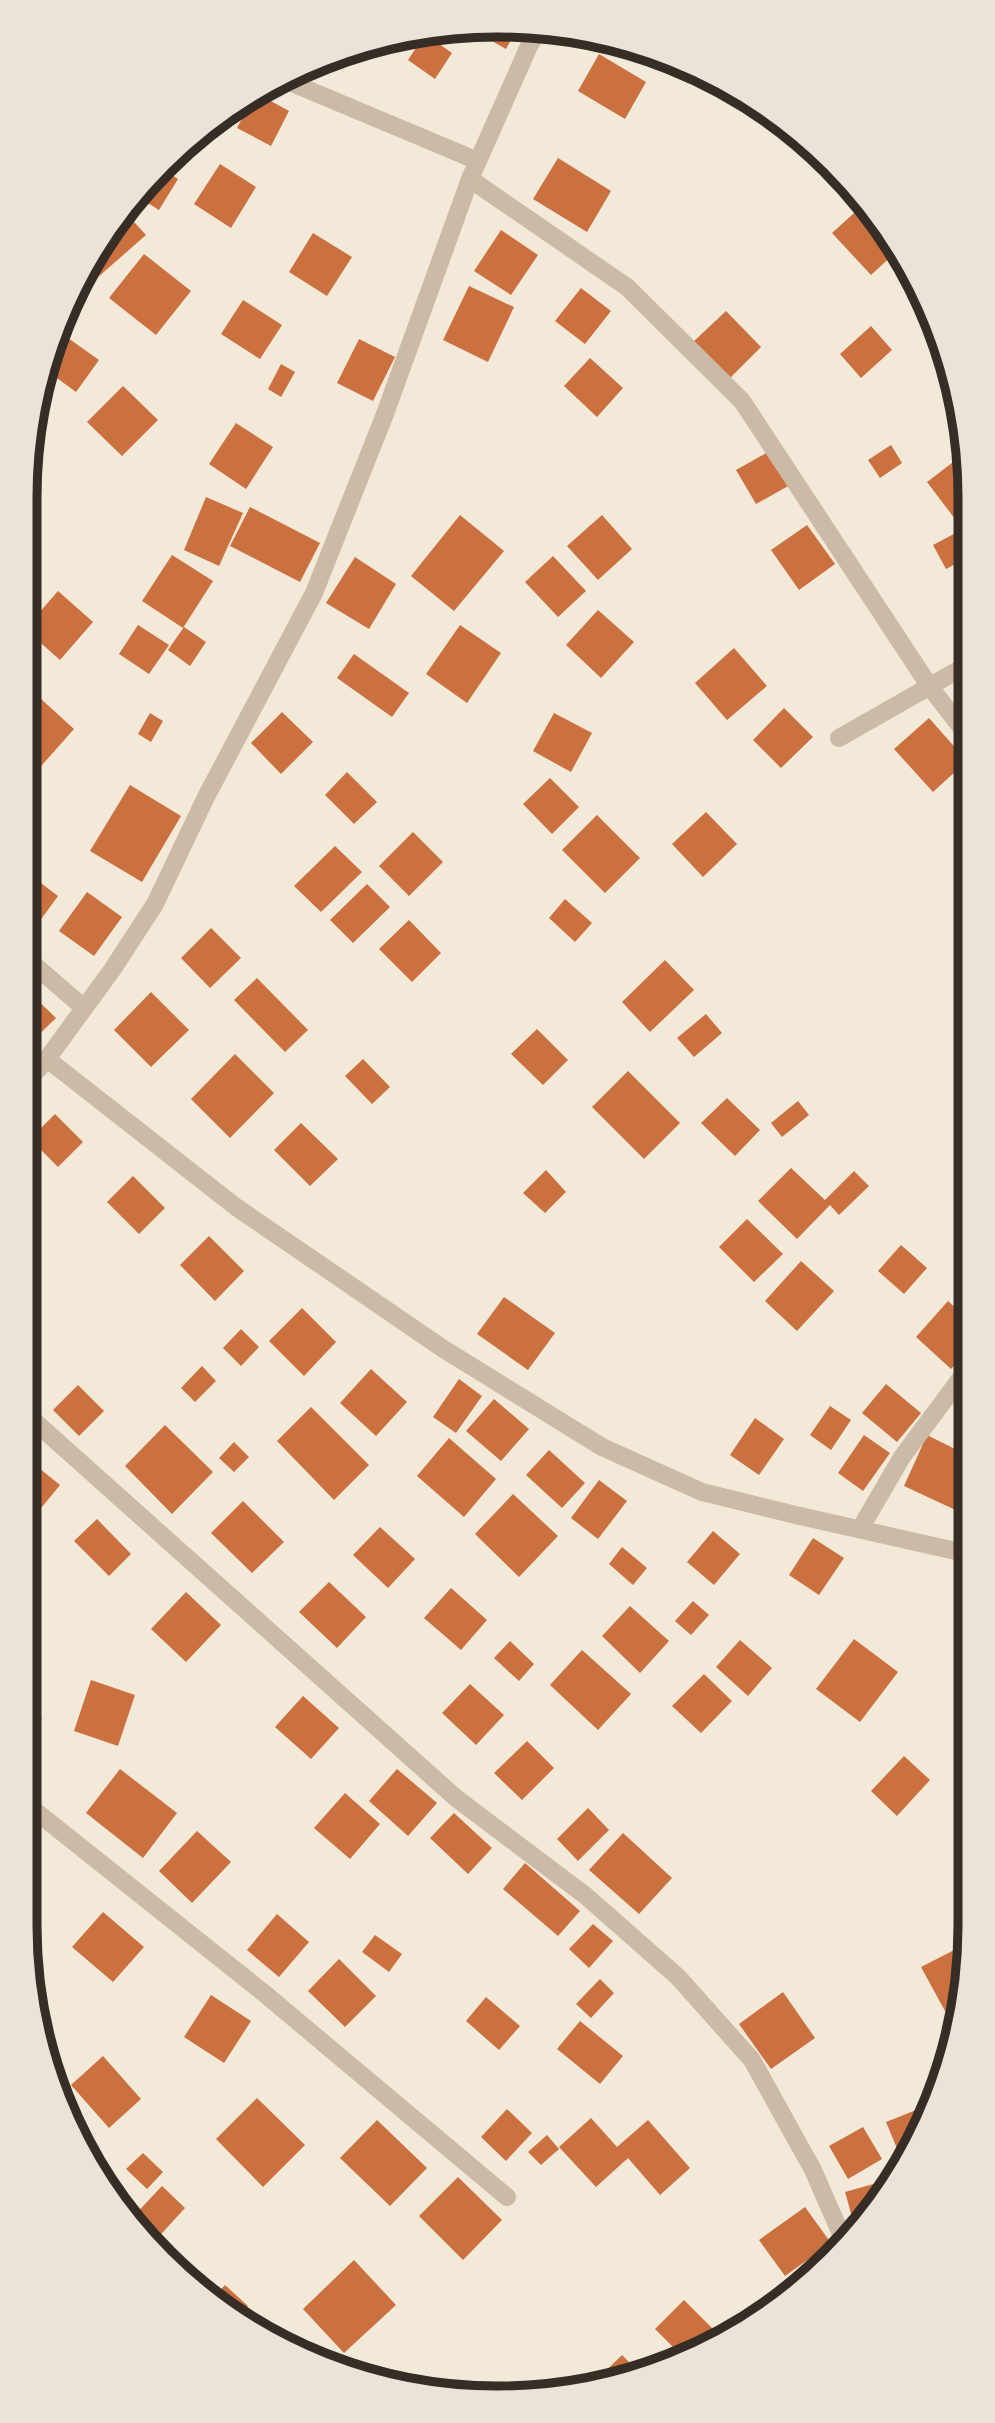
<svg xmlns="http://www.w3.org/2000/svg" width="995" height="2423" font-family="'Nunito Sans',sans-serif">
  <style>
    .building { fill: #cb703f }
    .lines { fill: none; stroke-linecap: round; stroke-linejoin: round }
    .street { stroke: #cbbaa5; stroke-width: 18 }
    .rim { fill: none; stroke: #362d27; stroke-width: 9 }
  </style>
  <rect width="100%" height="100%" fill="#f3e9d9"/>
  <g class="building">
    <polygon points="465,26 466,26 518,27 506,49"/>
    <polygon points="425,34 452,53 435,79 408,60"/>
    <polygon points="599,54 646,82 625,119 578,91"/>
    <polygon points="256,93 289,111 271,146 237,128"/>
    <polygon points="558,158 611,191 587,232 533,199"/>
    <polygon points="220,164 256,187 231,228 194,204"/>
    <polygon points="161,168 178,179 159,210 135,195"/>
    <polygon points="864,204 895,253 871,275 832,233"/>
    <polygon points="124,211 146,235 97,278 86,265"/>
    <polygon points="501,230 538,255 511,295 474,271"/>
    <polygon points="313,233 352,257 327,296 289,272"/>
    <polygon points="144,254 191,291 156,335 109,298"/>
    <polygon points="469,286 514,307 488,362 443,340"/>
    <polygon points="581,288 611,311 585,344 555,321"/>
    <polygon points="243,300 282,325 260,359 221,334"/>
    <polygon points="726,311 761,347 728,380 692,343"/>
    <polygon points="871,326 892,350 861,378 840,354"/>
    <polygon points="68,338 99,360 76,392 46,370"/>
    <polygon points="359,339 395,357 373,401 337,383"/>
    <polygon points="590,358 623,388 597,417 564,386"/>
    <polygon points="281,364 295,372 281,397 268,389"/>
    <polygon points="123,386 158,420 122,456 87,422"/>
    <polygon points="236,423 273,447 246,489 209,464"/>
    <polygon points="891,445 902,463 880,478 868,460"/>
    <polygon points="770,451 790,485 756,504 736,470"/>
    <polygon points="965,453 967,511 955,519 927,482"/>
    <polygon points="206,497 243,513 219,566 184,550"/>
    <polygon points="250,507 320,543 300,582 230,546"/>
    <polygon points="460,515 504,551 454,611 411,576"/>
    <polygon points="602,515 632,549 598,580 567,546"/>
    <polygon points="807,525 835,564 799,590 771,550"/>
    <polygon points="967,527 967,558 946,569 933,545"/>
    <polygon points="172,555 213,581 183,628 142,601"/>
    <polygon points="553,556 586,591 558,617 525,582"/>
    <polygon points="355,557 396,584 369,629 326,603"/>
    <polygon points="58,591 93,622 60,660 25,629"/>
    <polygon points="598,610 634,642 601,678 566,645"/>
    <polygon points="138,625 169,645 149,674 119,654"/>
    <polygon points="460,625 501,653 467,703 426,674"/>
    <polygon points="184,627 206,642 190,666 168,650"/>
    <polygon points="734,648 767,686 727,720 695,683"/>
    <polygon points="354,654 409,693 392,717 337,678"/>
    <polygon points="967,683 967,711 954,691"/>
    <polygon points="29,688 74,729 27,782 24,780 24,693"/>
    <polygon points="784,708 813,737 781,768 753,740"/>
    <polygon points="282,712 313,742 281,774 251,743"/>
    <polygon points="150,713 163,721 151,742 138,734"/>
    <polygon points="554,713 592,733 571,772 533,751"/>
    <polygon points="929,718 967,761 933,792 894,749"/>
    <polygon points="347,772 377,802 354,824 325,795"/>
    <polygon points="550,778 579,807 552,834 523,804"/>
    <polygon points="130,785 181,816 142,882 90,851"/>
    <polygon points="24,792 38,804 24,819"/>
    <polygon points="706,812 737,844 703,877 672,844"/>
    <polygon points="597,815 640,858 605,893 562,850"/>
    <polygon points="967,821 968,841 968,848 954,832"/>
    <polygon points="413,832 443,862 409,896 379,866"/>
    <polygon points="335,846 362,872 321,912 294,886"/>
    <polygon points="37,880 58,896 31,933 24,928 24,897"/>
    <polygon points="367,884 390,907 353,943 330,920"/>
    <polygon points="87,892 122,917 94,956 59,931"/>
    <polygon points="565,899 592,923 575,942 549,918"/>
    <polygon points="409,920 441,953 412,982 379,949"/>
    <polygon points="211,928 241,958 210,988 181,958"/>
    <polygon points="665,960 694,990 650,1032 622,1002"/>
    <polygon points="257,978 308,1030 285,1052 234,1000"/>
    <polygon points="24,987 56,1018 24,1049"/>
    <polygon points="151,992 189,1030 151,1067 114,1030"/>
    <polygon points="706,1014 722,1033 694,1057 677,1038"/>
    <polygon points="537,1029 568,1060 543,1085 511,1054"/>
    <polygon points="235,1054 274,1093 230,1138 191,1099"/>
    <polygon points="363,1059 390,1087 372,1104 345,1076"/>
    <polygon points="628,1071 680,1123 644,1159 592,1107"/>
    <polygon points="727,1098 760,1130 735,1156 701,1123"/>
    <polygon points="798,1101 809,1115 782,1137 771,1123"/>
    <polygon points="55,1114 83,1142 58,1167 30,1139"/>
    <polygon points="301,1123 338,1159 310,1186 274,1150"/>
    <polygon points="791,1168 825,1200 854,1171 869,1186 839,1215 830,1205 797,1239 758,1201"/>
    <polygon points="546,1170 566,1192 545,1213 523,1193"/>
    <polygon points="133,1176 165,1208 139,1234 107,1202"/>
    <polygon points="747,1219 783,1254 754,1282 719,1247"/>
    <polygon points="209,1236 244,1271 215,1301 180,1265"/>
    <polygon points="901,1245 927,1268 904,1294 878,1271"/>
    <polygon points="801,1261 834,1291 797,1331 765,1301"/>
    <polygon points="504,1297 555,1333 528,1370 477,1334"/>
    <polygon points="948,1301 969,1320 969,1350 951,1369 916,1337"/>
    <polygon points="302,1308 336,1342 304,1376 269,1341"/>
    <polygon points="241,1329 259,1347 241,1366 223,1348"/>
    <polygon points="202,1366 216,1381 195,1402 181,1388"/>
    <polygon points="371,1369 407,1402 376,1436 340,1403"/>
    <polygon points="459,1379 482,1396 456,1433 433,1417"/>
    <polygon points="886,1384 921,1413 897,1442 862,1413"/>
    <polygon points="78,1385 104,1411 79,1436 53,1410"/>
    <polygon points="494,1399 529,1429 501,1461 466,1431"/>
    <polygon points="830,1406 851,1420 831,1450 810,1435"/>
    <polygon points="311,1407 369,1465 334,1500 277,1441"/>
    <polygon points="755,1418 784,1439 759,1475 730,1455"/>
    <polygon points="165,1425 213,1472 172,1514 125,1466"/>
    <polygon points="864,1435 890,1453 863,1491 838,1473"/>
    <polygon points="927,1435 969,1456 969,1499 962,1513 904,1486"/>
    <polygon points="449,1438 496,1479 464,1517 417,1476"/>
    <polygon points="234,1442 249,1457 234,1472 219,1458"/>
    <polygon points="549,1450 585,1483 562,1508 526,1475"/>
    <polygon points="24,1456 60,1485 24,1529"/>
    <polygon points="599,1480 627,1501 598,1539 571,1518"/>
    <polygon points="513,1494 558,1536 519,1577 475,1534"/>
    <polygon points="243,1501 284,1542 252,1573 211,1533"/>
    <polygon points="97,1519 131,1554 109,1576 74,1541"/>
    <polygon points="380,1527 415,1559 388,1588 353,1555"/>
    <polygon points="713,1531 740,1554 714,1585 687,1562"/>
    <polygon points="813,1538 844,1558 819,1595 789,1575"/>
    <polygon points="622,1547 647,1568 633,1585 609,1564"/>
    <polygon points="329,1582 366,1617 337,1648 299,1612"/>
    <polygon points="451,1588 487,1620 461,1650 424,1618"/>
    <polygon points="186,1592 221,1625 186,1662 151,1629"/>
    <polygon points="693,1601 709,1615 691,1635 675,1621"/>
    <polygon points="630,1606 669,1641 640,1673 602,1636"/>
    <polygon points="854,1639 898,1672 860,1722 816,1689"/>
    <polygon points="740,1640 772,1668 748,1696 716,1667"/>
    <polygon points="510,1641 534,1664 519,1681 494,1658"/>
    <polygon points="582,1650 631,1694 598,1730 550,1685"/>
    <polygon points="970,1668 970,1697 956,1685"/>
    <polygon points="704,1674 732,1701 701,1733 672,1706"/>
    <polygon points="91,1680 135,1695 118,1746 74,1731"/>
    <polygon points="470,1684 504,1715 476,1745 442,1713"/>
    <polygon points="303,1696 339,1728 311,1759 275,1727"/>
    <polygon points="24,1702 42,1719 24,1737"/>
    <polygon points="527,1741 554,1768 522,1800 494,1773"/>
    <polygon points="904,1756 930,1780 897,1816 871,1791"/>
    <polygon points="120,1769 177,1813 143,1858 86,1813"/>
    <polygon points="397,1769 437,1803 408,1836 369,1801"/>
    <polygon points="345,1793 380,1824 350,1859 314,1828"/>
    <polygon points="588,1808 609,1830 578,1861 557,1839"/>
    <polygon points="454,1813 492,1848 468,1874 430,1838"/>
    <polygon points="197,1831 231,1862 192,1903 159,1871"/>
    <polygon points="623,1833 672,1878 639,1914 589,1870"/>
    <polygon points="525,1863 580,1911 558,1936 503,1889"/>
    <polygon points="103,1912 144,1947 113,1982 72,1947"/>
    <polygon points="277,1914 309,1942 279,1977 247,1950"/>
    <polygon points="593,1924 613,1941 589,1968 569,1949"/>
    <polygon points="375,1935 402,1954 389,1972 362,1952"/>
    <polygon points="962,1946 966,1954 958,2004 945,2011 921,1967"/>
    <polygon points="339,1959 376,1996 345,2027 308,1991"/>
    <polygon points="600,1979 614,1993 591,2018 576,2004"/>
    <polygon points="783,1992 815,2038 771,2069 739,2024"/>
    <polygon points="211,1995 251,2021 224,2063 184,2037"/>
    <polygon points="486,1997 520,2026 499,2050 466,2021"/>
    <polygon points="580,2021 623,2056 600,2084 557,2049"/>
    <polygon points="103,2056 141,2099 109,2128 71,2085"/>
    <polygon points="257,2098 305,2145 263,2187 216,2139"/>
    <polygon points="931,2104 903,2157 901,2158 886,2122"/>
    <polygon points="507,2109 532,2133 506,2161 481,2137"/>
    <polygon points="591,2118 617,2147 648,2120 690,2168 660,2195 628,2158 596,2187 559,2147"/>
    <polygon points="377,2120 427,2168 390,2206 340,2158"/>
    <polygon points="863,2127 882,2159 848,2179 829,2146"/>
    <polygon points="547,2135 559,2149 541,2165 528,2152"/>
    <polygon points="143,2153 163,2172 147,2189 126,2169"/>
    <polygon points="458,2177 502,2220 463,2260 419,2216"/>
    <polygon points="891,2179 873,2214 856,2231 845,2192"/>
    <polygon points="162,2186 185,2208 153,2243 130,2220"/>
    <polygon points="805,2207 831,2243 785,2276 759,2240"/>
    <polygon points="354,2260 396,2305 344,2353 303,2309"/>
    <polygon points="225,2285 248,2306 238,2316 214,2297"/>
    <polygon points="684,2300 719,2335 709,2344 681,2355 655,2329"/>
    <polygon points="622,2355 638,2371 587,2389"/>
  </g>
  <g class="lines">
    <g class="street">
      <polyline points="280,78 478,161"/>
      <polyline points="470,179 627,287 742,401 930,687 967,735"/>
      <polyline points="839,738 967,665"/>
      <polyline points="24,956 84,1008"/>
      <polyline points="47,1059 236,1207 442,1348 602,1447 702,1492 800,1516 969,1554"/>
      <polyline points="24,1085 47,1059 112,970 155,904 206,797 314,593 385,414 470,179 529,46 540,28"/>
      <polyline points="24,1412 456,1798 586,1896 678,1977 752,2060 813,2170 845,2243"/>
      <polyline points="860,1529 902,1457 969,1367"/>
      <polyline points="24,1802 265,1994 507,2197"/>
    </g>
  </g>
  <path d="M0 0H995V2423H0ZM497 37H498A460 460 0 0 1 958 497V1926A460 460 0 0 1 498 2386H497A460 460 0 0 1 37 1926V497A460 460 0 0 1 497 37Z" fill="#eae3d7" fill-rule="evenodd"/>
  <path class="rim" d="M497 37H498A460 460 0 0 1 958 497V1926A460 460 0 0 1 498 2386H497A460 460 0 0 1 37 1926V497A460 460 0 0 1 497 37Z"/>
</svg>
